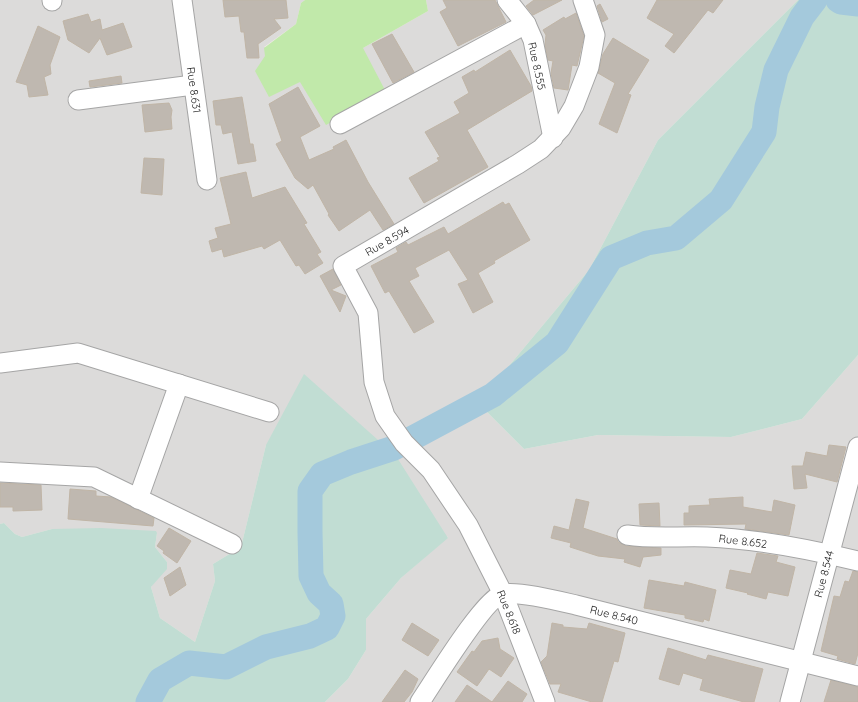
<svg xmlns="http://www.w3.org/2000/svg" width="858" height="702" font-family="Quicksand,sans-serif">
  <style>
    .residential { fill: #dcdbda }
    .grass { fill: #c1e9aa }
    .wetland { fill: #c1ddd3 }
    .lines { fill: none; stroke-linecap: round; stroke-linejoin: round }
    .river { stroke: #a4c9dc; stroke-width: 25 }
    .building { fill: #bfb8b0; stroke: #c0b5a6 }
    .minor-casing { stroke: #a5a5a5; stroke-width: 21 }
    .minor { stroke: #fff; stroke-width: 19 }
    .labels { text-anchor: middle; stroke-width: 3; stroke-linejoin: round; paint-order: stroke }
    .street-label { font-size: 11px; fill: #1e1e1e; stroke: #fff }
  </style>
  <rect width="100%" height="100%" fill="#efece4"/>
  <polygon class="residential" points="0,0 305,0 301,3 296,24 264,47 363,48 428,11 426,0 798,0 658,140 589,270 478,403 524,449 598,435 731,437 802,419 858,355 858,702 325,702 348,679 366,650 366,619 401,578 448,537 266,445 241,547 213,564 215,581 195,642 160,618 151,587 167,562 155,547 157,533 52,529 22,537 15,534 4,523 0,524"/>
  <polygon class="grass" points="305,0 426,0 428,11 363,48 386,92 326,125 300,82 269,97 255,71 265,56 264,48 296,24 301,3"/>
  <g class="wetland">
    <polygon points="798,0 858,0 858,355 802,419 731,437 598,435 524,449 478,403 589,270 658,140"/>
    <polygon points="304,374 396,456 448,538 401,578 366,619 366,650 348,679 325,702 0,702 0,524 4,523 15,534 22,537 52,529 101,528 156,531 157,533 155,547 167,562 167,569 151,587 160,618 195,642 215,581 213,564 241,547 266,445"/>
  </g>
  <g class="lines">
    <g class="river">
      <polyline points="838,0 841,2 858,4"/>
      <polyline points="148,702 160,680 189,663 226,667 266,647 310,636 327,628 333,616 331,604 319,593 311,576 310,532 310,491 322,474 351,462 394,448 493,395 557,343 611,258 647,243 676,238 721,200 764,132 767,107 776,70 802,17 815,0"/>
    </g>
  </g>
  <g class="building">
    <polygon points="223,0 286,0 288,18 274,19 281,28 258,44 259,58 247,58 244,32 241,32 239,16 225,17"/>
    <polygon points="443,0 495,0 506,22 458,46 440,12 447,8"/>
    <polygon points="534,0 562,0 533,15 526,6"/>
    <polygon points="657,0 723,0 713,13 708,10 674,53 665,46 674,34 647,18"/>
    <polygon points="600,4 608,19 602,22 597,6"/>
    <polygon points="576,13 584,36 577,66 572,65 568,90 554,88 551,73 553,61 548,60 545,45 546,35 543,30 564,17 565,19"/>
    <polygon points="88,14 91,22 100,19 102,30 123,23 132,47 107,55 100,38 89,53 68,40 63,21"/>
    <polygon points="38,26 60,37 50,65 51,74 44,77 48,95 29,97 27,85 16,82"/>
    <polygon points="392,34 414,72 393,83 372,44"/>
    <polygon points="613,38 649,60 628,94 631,95 617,133 599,124 615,83 598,73 603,54"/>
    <polygon points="510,50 531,86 532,91 467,130 488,167 424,203 409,178 439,161 437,158 440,157 425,132 460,113 454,102 469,93 462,77 474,70 475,72"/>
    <polygon points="121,76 122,83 90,87 89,81"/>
    <polygon points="298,87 320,126 300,137 309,160 334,149 333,147 346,140 368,182 394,224 383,230 370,210 339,231 328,215 329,214 313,185 308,189 295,178 276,144 282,141 269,104"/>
    <polygon points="242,97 250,144 253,144 256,161 238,164 232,132 223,134 221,125 216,125 213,101"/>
    <polygon points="169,103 172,110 171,117 172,129 145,132 142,105"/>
    <polygon points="144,158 164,159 162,195 141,193"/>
    <polygon points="246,172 252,198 285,187 307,223 304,224 321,252 317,254 323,263 305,274 299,265 296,266 280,240 264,249 262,246 224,257 222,249 212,252 209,241 218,238 215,228 231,224 220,178"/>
    <polygon points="503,202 505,205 509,203 530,240 494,261 495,263 478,273 493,302 473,313 458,284 468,280 449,250 415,268 419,276 409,281 434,322 414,333 389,291 385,293 371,266 398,252 396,248 406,242 408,245 444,227 448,234"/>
    <polygon points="333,269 341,285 331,290 346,296 340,312 320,276"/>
    <polygon points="829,445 846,447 837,482 805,474 807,488 794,489 792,466 803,466 806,452 827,456"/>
    <polygon points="0,483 41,485 42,510 13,511 13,507 0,507"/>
    <polygon points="70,489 96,491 96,496 111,497 154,518 153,526 68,519"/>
    <polygon points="743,497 743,507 772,512 774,500 795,505 789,535 745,529 746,524 684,525 684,513 689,513 689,506 710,505 709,499"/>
    <polygon points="576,499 589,502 583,528 617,539 618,542 626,546 661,548 661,555 643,557 640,567 624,562 625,559 598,556 570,547 571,543 551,538 554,526 569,530"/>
    <polygon points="659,503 660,526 640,525 639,504"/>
    <polygon points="169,528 191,541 177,563 163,553 164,551 157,546"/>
    <polygon points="757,553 778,556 776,562 795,567 788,596 768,592 766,599 747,594 748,593 726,588 730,570 751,574"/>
    <polygon points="180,567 186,585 170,596 164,578"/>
    <polygon points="853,571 858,572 858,653 855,664 837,659 838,656 821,651 834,596 840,597 845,581 849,582"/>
    <polygon points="649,580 684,586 685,582 716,590 709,621 704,619 703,622 685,618 685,615 644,608"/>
    <polygon points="412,623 439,640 428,656 402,640"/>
    <polygon points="552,623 563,625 563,627 587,629 589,623 625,633 618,662 614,661 602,702 592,702 558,692 561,684 550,684 541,662 547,656"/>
    <polygon points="498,638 500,649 514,658 501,677 489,669 477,686 457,672 472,651 474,652 482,641"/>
    <polygon points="668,648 706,660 708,655 763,669 754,702 744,702 700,690 703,679 683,673 679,685 659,679"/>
    <polygon points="405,670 418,679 412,692 404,702 382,702"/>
    <polygon points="831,680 858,687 858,702 824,702"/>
    <polygon points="508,681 527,694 522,702 455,702 467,685 492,702"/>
  </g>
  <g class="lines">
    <defs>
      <g id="minor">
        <polyline points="52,0 52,1"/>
        <polyline points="182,0 207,180"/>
        <polyline points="507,0 526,24 533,40 553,138"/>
        <polyline points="78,100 193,85"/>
        <polyline points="340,124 526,24"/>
        <polyline points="0,363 78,353 269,412"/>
        <polyline points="0,472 94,477 232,544"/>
        <polyline points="138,499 179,384"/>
        <path d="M 627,535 C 653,539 680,536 707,537 C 757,539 809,549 858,561"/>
        <path d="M 420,702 C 433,683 485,597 503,594 C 519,591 559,601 576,605 L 858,676"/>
        <polyline points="545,702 503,594 468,525 431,470 404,443 385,416 374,382 368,313 343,266 518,164 541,149 561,128 574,106 589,67 595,35 583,0"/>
        <polyline points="790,702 858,447"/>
      </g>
    </defs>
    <use href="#minor" class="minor-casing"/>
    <use href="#minor" class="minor"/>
  </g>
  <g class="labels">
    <g class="street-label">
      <text transform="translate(537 66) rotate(78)" y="4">Rue 8.555</text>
      <text transform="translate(194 90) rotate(82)" y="4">Rue 8.631</text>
      <text transform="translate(387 241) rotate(-30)" y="4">Rue 8.594</text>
      <text transform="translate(743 541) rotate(7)" y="4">Rue 8.652</text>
      <text transform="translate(824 574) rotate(-75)" y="4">Rue 8.544</text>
      <text transform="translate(509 612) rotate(68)" y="4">Rue 8.618</text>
      <text transform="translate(614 615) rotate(14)" y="4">Rue 8.540</text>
    </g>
  </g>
</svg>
